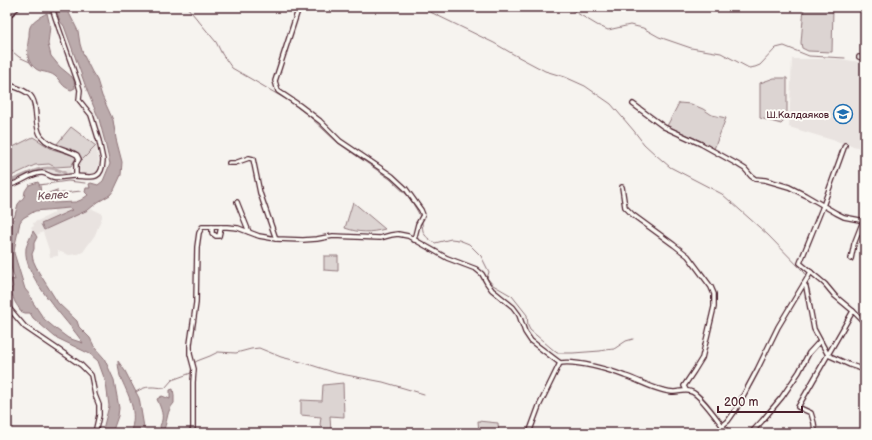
<svg xmlns="http://www.w3.org/2000/svg" width="872" height="440" font-family="'Balsamiq Sans',sans-serif">
  <style>
    .built { fill: #e9e3e0 }
    .green { fill: #dcd4d2; stroke: #937a7e }
    .water { fill: #bbabac; stroke: #8e7378 }
    .lines { fill: none; stroke-linecap: round; stroke-linejoin: round }
    .stream { stroke: #8e7378; stroke-width: 1 }
    .canal { stroke: #bbabac; stroke-width: 3 }
    .minor-casing { stroke: #4a1f2b; stroke-width: 6 }
    .minor { stroke: #fdfcf7; stroke-width: 3.5 }
    .labels { text-anchor: middle; stroke-width: 4; stroke-linejoin: round; paint-order: stroke }
    .poi-label { font-size: 10px; fill: #4a1f2b; stroke: #fdfcf7; text-anchor: end }
    .water-label { font-size: 11px; font-style: italic; fill: #725058; stroke: #fdfcf7 }
  </style>
  <rect width="100%" height="100%" fill="#f6f3ef"/>
  <filter id="ink" filterUnits="userSpaceOnUse"><feTurbulence type="fractalNoise" baseFrequency=".025" numOctaves="2"/><feDisplacementMap in="SourceGraphic" scale="8" xChannelSelector="R" yChannelSelector="G"/><feConvolveMatrix kernelMatrix="1 2 1 2 8 2 1 2 1" color-interpolation-filters="sRGB"/></filter>
  <g filter="url(#ink)">
    <g class="built">
      <polygon points="792,59 839,59 860,62 865,64 865,149 849,145 789,127"/>
      <polygon points="96,146 99,164 96,172 92,175 85,175 79,171 78,166 82,160"/>
      <polygon points="70,168 72,180 50,181 49,170"/>
      <polygon points="69,208 73,210 41,224 44,230 90,208 99,212 102,214 102,217 95,235 83,252 78,254 69,255 58,251 58,256 50,257 49,250 43,232 35,236 31,228 34,226 33,223 54,213 54,209"/>
    </g>
    <g class="green">
      <polygon points="804,7 833,7 832,52 808,51 802,48 801,43"/>
      <polygon points="774,78 787,78 787,118 781,124 760,118 760,83"/>
      <polygon points="679,103 691,104 703,109 712,115 726,118 714,149 701,141 667,126"/>
      <path d="M 71,127 L 96,146 L 82,160 C 79,149 65,149 56,145 Z"/>
      <polygon points="33,137 52,149 73,155 76,158 71,166 55,167 49,164 35,165 7,178 7,150"/>
      <path d="M 353,202 L 385,229 C 370,233 359,233 345,228 Z"/>
      <polygon points="324,256 338,256 338,271 324,270"/>
      <polygon points="343,383 344,417 330,416 331,433 320,425 321,417 301,415 301,400 322,401 323,385"/>
      <polygon points="478,421 498,423 499,433 479,433"/>
    </g>
    <g class="water">
      <path d="M 55,7 L 66,7 L 78,31 L 80,44 L 83,54 L 92,72 L 97,80 L 102,96 L 113,120 L 116,139 L 122,162 L 121,175 L 114,190 L 110,195 L 98,202 L 88,210 L 44,230 L 41,224 L 72,210 L 69,208 L 35,211 L 23,218 L 20,222 L 15,245 L 14,253 L 25,289 L 30,295 L 32,301 L 44,319 L 56,329 L 68,338 L 83,343 C 68,320 22,277 26,248 C 27,244 31,236 33,231 L 37,237 L 34,243 L 34,249 L 32,254 L 33,260 L 38,271 L 58,303 L 77,321 L 79,327 L 90,338 L 95,348 L 104,358 L 114,380 L 119,408 L 118,416 L 112,433 L 102,433 L 109,406 L 106,383 L 98,361 L 90,354 L 55,337 L 33,318 L 30,313 L 25,313 L 20,311 C 19,307 17,306 15,302 C 13,298 13,294 9,290 L 13,287 L 11,279 L 15,280 L 7,254 L 8,240 L 18,204 L 24,197 L 25,191 L 29,185 L 38,182 L 40,186 L 41,193 L 46,194 L 57,190 L 57,194 L 50,197 L 50,200 L 53,203 L 76,202 L 81,200 L 88,195 L 85,192 L 86,188 L 90,188 L 89,184 L 91,183 L 98,185 L 103,181 L 110,164 L 105,142 L 99,119 L 88,93 L 64,26 L 60,21 Z"/>
      <path d="M 47,13 L 50,26 L 48,44 L 51,56 L 60,67 L 71,76 L 74,80 L 75,88 L 71,90 C 61,86 62,82 55,76 C 49,71 40,73 35,68 C 25,60 27,48 29,36 C 29,34 29,30 30,27 C 33,20 40,17 47,13 Z"/>
      <path d="M 118,361 L 125,371 L 139,398 L 145,433 L 130,433 C 139,412 128,395 120,376 C 119,371 118,366 118,361 Z"/>
      <path d="M 173,389 L 174,395 L 174,403 C 166,412 168,420 164,429 L 161,430 L 160,426 C 165,416 161,409 157,399 L 162,396 L 170,399 L 170,390 Z"/>
    </g>
    <g class="lines">
      <g class="stream">
        <polyline points="187,7 216,42 222,54 232,68 289,101 309,116 338,143 390,179 409,197 418,212 420,217"/>
        <polyline points="420,7 494,43 513,54 545,71 565,77 585,86 611,104 634,131 644,144 656,155 670,167 722,194 768,235 805,273 806,277"/>
        <polyline points="567,7 597,25 608,30 630,25 643,28 659,37 691,48 721,53 749,68 755,67 760,65 776,48 784,46 809,56 845,58"/>
        <polyline points="7,14 15,7"/>
        <polyline points="7,47 19,57 30,62"/>
        <polyline points="39,185 68,181 85,183"/>
        <polyline points="55,194 81,191"/>
        <path d="M 421,220 C 423,224 422,227 423,231 C 425,237 430,240 435,243 L 451,239 L 459,240 L 469,244 L 481,256 L 489,272 L 487,278 L 493,285 L 512,296 L 527,315 L 528,326 L 530,330 L 557,353 L 573,353 L 600,351 L 605,350 L 614,349 L 626,341 L 633,339"/>
        <polyline points="807,282 812,301"/>
        <polyline points="194,363 197,361 210,356 218,352 236,353 251,349 259,348 281,357 305,363 336,373 383,382 424,394"/>
        <path d="M 136,392 C 146,385 153,387 165,388 L 172,380 L 191,373 L 192,365"/>
      </g>
      <path class="canal" d="M 7,182 C 28,176 42,160 65,173"/>
      <defs>
        <g id="minor">
          <polyline points="299,7 275,81 278,91 299,105 320,121 340,141 392,176 406,189 421,210 423,215 418,224 414,240"/>
          <polyline points="7,17 18,7"/>
          <polyline points="859,57 865,59"/>
          <path d="M 7,84 C 14,87 24,89 30,95 C 39,104 33,125 41,136 C 50,148 66,148 77,155 L 79,159 L 76,164 L 76,176"/>
          <polyline points="633,104 664,127 701,144 737,164 745,169 751,176 755,179 765,180 789,187 805,195 836,213 844,217 865,221"/>
          <polyline points="845,145 823,206 800,263 825,284 835,296 853,311 865,323"/>
          <polyline points="229,163 235,163 249,158 253,159 260,193 276,239"/>
          <path d="M 7,186 C 10,185 13,184 16,183 C 24,180 32,173 42,173 C 46,173 49,176 53,177 C 60,179 67,176 74,176 C 89,176 102,183 103,160 L 99,141 L 91,115 L 79,100 L 80,90 L 78,83 L 55,17 L 52,7"/>
          <polyline points="622,187 625,207 633,215 674,245 688,256 711,287 714,294 714,307 702,358 694,371 684,386 686,390"/>
          <polyline points="237,202 249,232"/>
          <polyline points="212,227 212,233 216,236 219,236 221,227"/>
          <polyline points="851,259 854,244 863,221"/>
          <polyline points="804,284 806,287 814,329 828,355 850,365 865,370"/>
          <polyline points="7,306 25,327 81,365 91,375 95,395 99,405 99,415 95,433"/>
          <path d="M 560,363 C 576,360 610,370 625,376 C 638,380 649,387 662,390 C 666,391 670,392 674,392 C 680,392 686,389 692,392 C 702,396 720,424 728,433"/>
          <polyline points="722,426 728,421 735,411 757,370 778,327 811,272"/>
          <polyline points="191,433 193,428 193,382 194,369 190,354 190,344 196,303 197,247 199,233 202,227 227,227 238,228 259,236 276,239 303,240 317,239 333,236 380,238 391,235 398,234 408,236 447,258 476,269 482,274 487,283 492,290 513,307 519,315 525,332 531,341 560,363"/>
          <polyline points="529,433 539,406 560,363"/>
          <polyline points="751,433 762,421 782,397 799,372 809,353 820,341"/>
          <polyline points="815,433 814,423 811,413 798,407 853,311"/>
        </g>
      </defs>
      <use href="#minor" class="minor-casing"/>
      <use href="#minor" class="minor"/>
    </g>
  </g>
  <defs>
    <symbol id="school-ring" viewBox="-11 -11 22 22"><circle r="9.5" fill="#fdfcf7" stroke="#1f6fb2" stroke-width="1.5"/><path d="M0-5L7-2L0 1L-7-2ZM-4 1L0 2.5L4 1V4Q0 6-4 4Z" fill="#1f6fb2"/></symbol>
  </defs>
  <g fill-rule="evenodd">
    <use href="#school-ring" x="832" y="103" width="22" height="22"/>
  </g>
  <g class="labels">
    <g class="poi-label">
      <text x="829" y="118">Ш.Калдаяков</text>
    </g>
    <g class="water-label">
      <text transform="translate(53 195) rotate(-4)" y="4">Келес</text>
    </g>
  </g>
  <rect width="872" height="440" fill="none" stroke="#fdfcf7" stroke-width="24"/>
  <rect x="12" y="12" width="848" height="416" fill="none" stroke="#4a1f2b" stroke-width="1.5" filter="url(#ink)"/>
  <path d="M718 406v6h84v-6" fill="none" stroke="#4a1f2b" stroke-width="2"/>
  <text x="724" y="406" font-size="12" fill="#4a1f2b" stroke="#fdfcf7" stroke-width="3" paint-order="stroke">200 m</text>
</svg>
